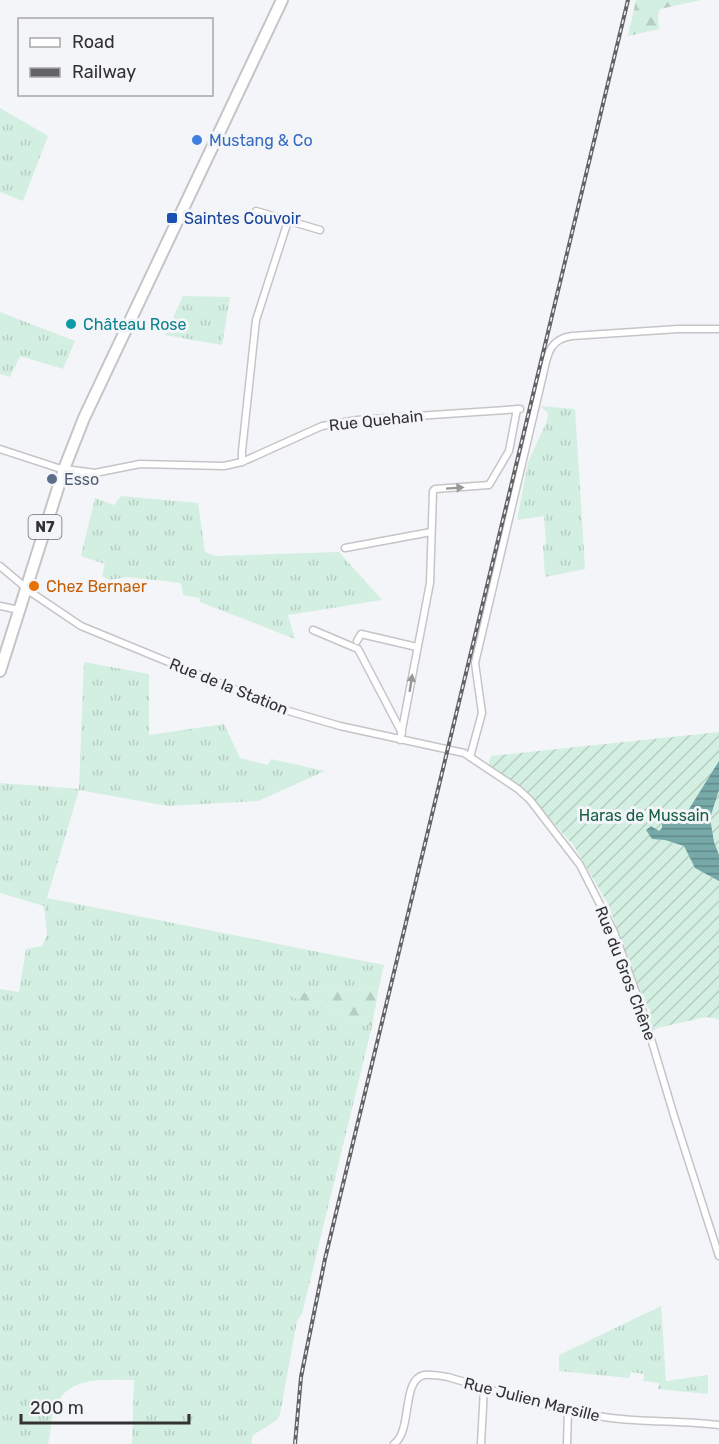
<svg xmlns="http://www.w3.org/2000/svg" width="719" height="1444" font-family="Rubik,sans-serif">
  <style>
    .grass { fill: url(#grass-tufts) }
    .forest { fill: url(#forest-firs) }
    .garden { fill: url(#garden-furrows) }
    .water { fill: url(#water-rules) }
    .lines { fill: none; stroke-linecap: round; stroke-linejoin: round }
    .minor-casing { stroke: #c5c5c8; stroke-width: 9 }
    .primary-casing { stroke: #c5c5c8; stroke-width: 14 }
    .minor { stroke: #fff; stroke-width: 6 }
    .primary { stroke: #fff; stroke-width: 10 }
    .rail-casing { stroke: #636365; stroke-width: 4 }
    .rail { stroke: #f4f5f8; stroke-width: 1.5; stroke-dasharray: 4.5; stroke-linecap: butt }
    .oneway { fill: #989899 }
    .shop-dot { fill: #3f7fe0; stroke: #f4f5f8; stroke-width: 2 }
    .transit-dot { fill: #1a4fb4; stroke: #f4f5f8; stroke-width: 2 }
    .culture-dot { fill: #0f9aa8; stroke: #f4f5f8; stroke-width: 2 }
    .service-dot { fill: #5c6f8a; stroke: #f4f5f8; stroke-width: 2 }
    .food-dot { fill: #e8710a; stroke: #f4f5f8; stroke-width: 2 }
    .labels { text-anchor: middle; stroke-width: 6; stroke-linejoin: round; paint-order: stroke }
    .shield { fill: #f4f5f8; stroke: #6c6c6e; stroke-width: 1.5 }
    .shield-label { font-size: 15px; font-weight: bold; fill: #323233 }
    .shop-label { font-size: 16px; fill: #366cbe; stroke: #f4f5f8; text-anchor: start }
    .transit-label { font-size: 16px; fill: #164399; stroke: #f4f5f8; text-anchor: start }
    .culture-label { font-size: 16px; fill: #0d838f; stroke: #f4f5f8; text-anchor: start }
    .street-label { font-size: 16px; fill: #323233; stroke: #f4f5f8 }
    .service-label { font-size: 16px; fill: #4e5e75; stroke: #f4f5f8; text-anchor: start }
    .food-label { font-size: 16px; fill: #c56008; stroke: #f4f5f8; text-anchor: start }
    .park-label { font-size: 16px; fill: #186045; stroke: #f4f5f8 }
  </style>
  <defs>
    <pattern id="grass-tufts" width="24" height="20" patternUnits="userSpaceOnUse" patternTransform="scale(1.5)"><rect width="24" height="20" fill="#d3efe1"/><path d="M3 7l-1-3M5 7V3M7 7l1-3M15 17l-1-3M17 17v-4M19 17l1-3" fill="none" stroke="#b6cdc2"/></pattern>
    <pattern id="forest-firs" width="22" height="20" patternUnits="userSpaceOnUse" patternTransform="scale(1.5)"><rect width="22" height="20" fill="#d3efe1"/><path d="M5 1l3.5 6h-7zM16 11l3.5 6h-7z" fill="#b6cdc2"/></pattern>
    <pattern id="garden-furrows" width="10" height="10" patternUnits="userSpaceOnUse" patternTransform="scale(1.5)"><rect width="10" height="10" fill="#d3efe1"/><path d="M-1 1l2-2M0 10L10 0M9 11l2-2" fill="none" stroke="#b6cdc2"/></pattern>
    <pattern id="water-rules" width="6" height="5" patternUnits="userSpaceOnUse" patternTransform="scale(1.5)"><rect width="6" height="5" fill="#77a9a9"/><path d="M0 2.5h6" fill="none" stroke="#628a8a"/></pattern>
  </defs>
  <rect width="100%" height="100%" fill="#f4f5f8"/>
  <g class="grass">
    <polygon points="0,108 48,136 23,201 0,192"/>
    <polygon points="183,296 230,297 222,345 165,335"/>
    <polygon points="0,312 75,341 63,369 20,356 10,377 0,374"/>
    <polygon points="540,406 575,409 585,569 545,577 543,545 546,544 544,516 517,520 528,462 547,421 548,413"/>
    <polygon points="121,496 198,503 205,552 215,556 339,552 382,600 288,615 295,639 200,602 200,598 183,595 181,583 128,577 109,580 102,576 105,564 81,556 95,498 114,505"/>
    <path d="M 84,662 L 149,674 L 149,735 L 224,724 L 240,758 L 268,765 L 271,759 L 325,771 L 258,801 L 168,806 L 79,790 L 47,898 L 384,965 L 379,987 L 285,994 L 372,1026 L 302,1314 L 297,1321 L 280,1414 L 277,1420 L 253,1435 L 251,1444 L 132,1444 L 134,1380 C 103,1380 65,1375 54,1411 C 50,1422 51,1434 48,1444 L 0,1444 L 0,989 L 19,992 L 26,949 L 42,946 L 47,934 L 44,906 L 0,893 L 0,783 L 79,789 Z"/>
    <polygon points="661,1306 666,1381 708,1375 708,1394 658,1389 659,1383 643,1381 644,1374 631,1372 629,1378 559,1371 559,1355"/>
  </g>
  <g class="forest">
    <polygon points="636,0 701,0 660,9 658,14 659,29 628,36"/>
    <polygon points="379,987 372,1026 284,994"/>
  </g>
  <polygon class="garden" points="719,732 719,1021 718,1019 706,1017 657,1028 654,1031 649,1015 650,1009 645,1006 608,904 574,846 524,789 488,766 491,756"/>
  <polygon class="water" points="719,761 719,790 710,818 714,842 719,855 719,881 695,868 684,846 665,840 652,839 646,830 651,826 659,831 662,828 662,820 665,818 673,822 684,817"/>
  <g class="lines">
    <defs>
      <g id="minor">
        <polyline points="256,211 320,230"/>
        <polyline points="0,449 58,468 95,473 140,464 224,466 242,462 322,426 357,420 520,409"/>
        <polyline points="242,462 242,451 256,320 288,221"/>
        <polyline points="345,548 431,532"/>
        <polyline points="0,566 32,593 81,626 285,710 340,726 464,753 518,789 530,800 580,865 614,932 643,1012 675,1119 719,1256"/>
        <polyline points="0,606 19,610"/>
        <polyline points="313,630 358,649 402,733"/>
        <polyline points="357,641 361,634 417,647"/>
        <polyline points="400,740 430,583 433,491 435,489 489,485 509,451 517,409"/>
        <path d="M 470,757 L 482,713 L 475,663 L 542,379 C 547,359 547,339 572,336 L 678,329 L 719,329"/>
        <path d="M 394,1444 C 413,1430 401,1380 424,1375 C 432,1374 441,1376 448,1377 C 499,1392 551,1410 604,1417 C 642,1423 681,1420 719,1425"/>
        <polyline points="481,1444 484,1388"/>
        <polyline points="567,1444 568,1411"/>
      </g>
      <polyline id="primary" points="0,671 64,469 84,418 282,0"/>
    </defs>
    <use href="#minor" class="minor-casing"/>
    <use href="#primary" class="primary-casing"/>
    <use href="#minor" class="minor"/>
    <use href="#primary" class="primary"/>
    <defs>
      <polyline id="rail" points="295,1444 301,1377 325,1259 628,0"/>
    </defs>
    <use href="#rail" class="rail-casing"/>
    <use href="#rail" class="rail"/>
  </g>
  <defs><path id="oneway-solid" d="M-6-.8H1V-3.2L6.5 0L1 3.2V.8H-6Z" transform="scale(1.5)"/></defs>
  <g class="oneway">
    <use href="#oneway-solid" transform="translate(455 488) rotate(-4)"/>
    <use href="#oneway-solid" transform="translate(411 683) rotate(-81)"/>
  </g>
  <circle class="shop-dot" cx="197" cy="140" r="6"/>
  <rect class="transit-dot" x="166" y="212" width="12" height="12" rx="3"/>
  <circle class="culture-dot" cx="71" cy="324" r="6"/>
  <circle class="service-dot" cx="52" cy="479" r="6"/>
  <circle class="food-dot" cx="34" cy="586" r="6"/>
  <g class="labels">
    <rect class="shield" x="28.5" y="515" width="33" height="24" rx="4.5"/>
    <g class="shield-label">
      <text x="45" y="532">N7</text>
    </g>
    <g class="shop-label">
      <text x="209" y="146">Mustang &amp; Co</text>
    </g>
    <g class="transit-label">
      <text x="184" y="224">Saintes Couvoir</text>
    </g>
    <g class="culture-label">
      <text x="83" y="330">Château Rose</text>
    </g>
    <g class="street-label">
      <text transform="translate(376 420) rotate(-6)" y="6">Rue Quehain</text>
      <text transform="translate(229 686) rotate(22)" y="6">Rue de la Station</text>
      <text transform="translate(626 973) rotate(69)" y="6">Rue du Gros Chêne</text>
      <text transform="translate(532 1399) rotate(14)" y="6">Rue Julien Marsille</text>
    </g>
    <g class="service-label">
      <text x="64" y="485">Esso</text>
    </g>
    <g class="food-label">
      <text x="46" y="592">Chez Bernaer</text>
    </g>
    <g class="park-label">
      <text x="644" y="821">Haras de Mussain</text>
    </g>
  </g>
  <rect x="18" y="18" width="195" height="78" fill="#f4f5f8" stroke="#a6a7a9" stroke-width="1.5"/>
  <rect x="30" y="38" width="30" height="9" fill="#ffffff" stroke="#a6a7a9" stroke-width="1.5"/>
  <text x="72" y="48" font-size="18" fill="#323233">Road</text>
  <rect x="30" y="68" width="30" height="9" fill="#636365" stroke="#a6a7a9" stroke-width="1.5"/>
  <text x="72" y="78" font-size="18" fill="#323233">Railway</text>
  <path d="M21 1414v9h168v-9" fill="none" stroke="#323233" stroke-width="3"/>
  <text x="30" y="1414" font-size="18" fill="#323233" stroke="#f4f5f8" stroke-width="4.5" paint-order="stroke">200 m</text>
</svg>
